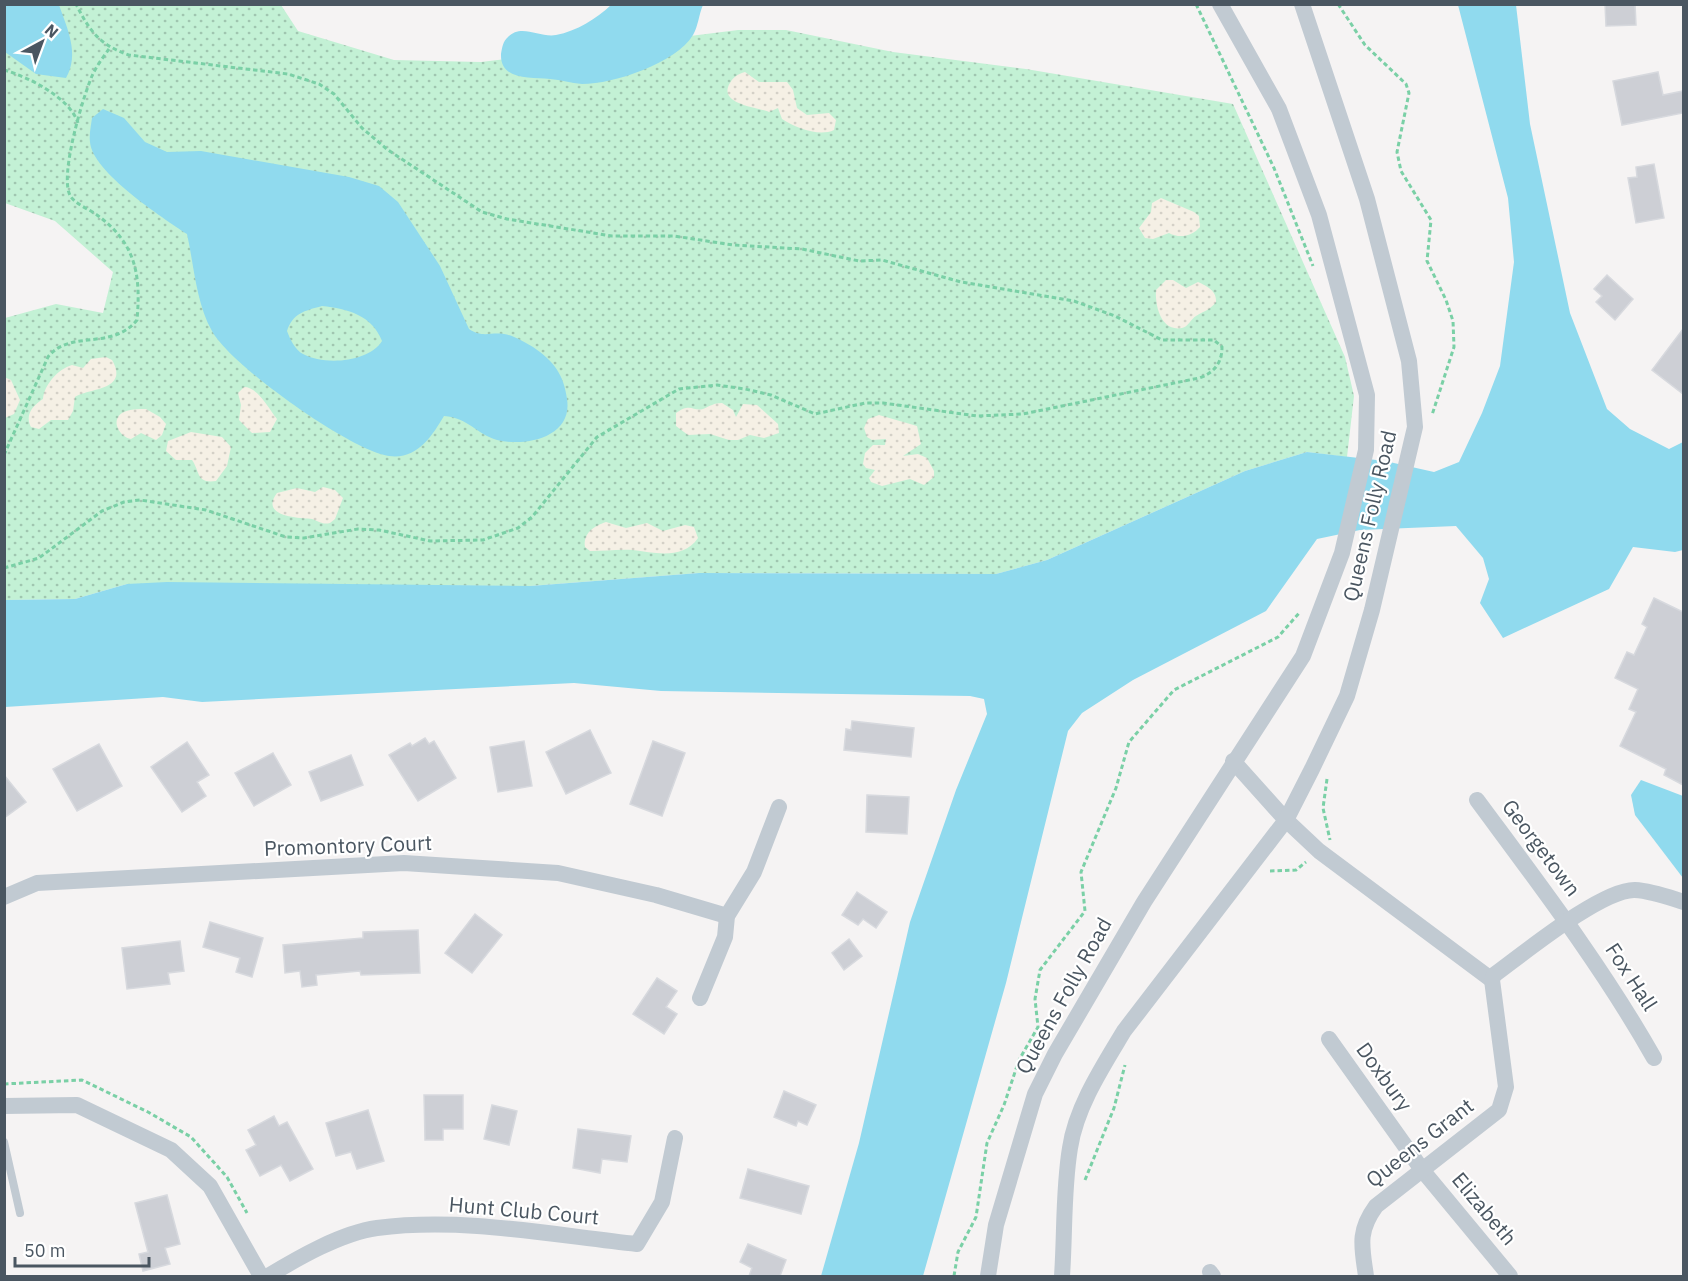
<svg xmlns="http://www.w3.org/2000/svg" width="1688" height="1281" font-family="'IBM Plex Sans',sans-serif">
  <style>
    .green { fill: url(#green-dots) }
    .sand { fill: url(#sand-dots) }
    .water { fill: #90daee; fill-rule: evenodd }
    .building { fill: #cdcfd5; stroke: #d7d9de; stroke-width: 1.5 }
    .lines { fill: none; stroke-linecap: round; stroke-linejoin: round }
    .path { stroke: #7ad0a6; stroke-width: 3; stroke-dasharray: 4.5 3; stroke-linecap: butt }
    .service { stroke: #c1cad2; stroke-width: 8 }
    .minor { stroke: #c1cad2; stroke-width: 16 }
    .labels { text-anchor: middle; stroke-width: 4.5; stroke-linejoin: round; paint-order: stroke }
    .street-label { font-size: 21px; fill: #4a5661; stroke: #fff }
  </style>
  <defs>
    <pattern id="green-dots" width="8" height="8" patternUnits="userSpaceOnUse" patternTransform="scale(1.5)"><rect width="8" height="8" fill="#c3f1d5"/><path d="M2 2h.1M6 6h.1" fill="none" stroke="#a0c6b0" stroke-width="1.8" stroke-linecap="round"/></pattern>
    <pattern id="sand-dots" width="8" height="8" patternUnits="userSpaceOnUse" patternTransform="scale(1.5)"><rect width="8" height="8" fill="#f5f0e5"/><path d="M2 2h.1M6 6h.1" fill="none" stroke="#d4d0c7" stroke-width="1.8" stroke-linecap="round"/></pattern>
  </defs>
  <rect width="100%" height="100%" fill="#f5f3f3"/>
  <polygon class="green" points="4,5 281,5 298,31 394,60 481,62 738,30 786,30 893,52 1026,69 1233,104 1345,357 1354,396 1347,457 1307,452 1245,471 1047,560 996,574 699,573 530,586 127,584 75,599 5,600 5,318 56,304 103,313 113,272 55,221 5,203"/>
  <g class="sand">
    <path d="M 745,72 L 759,82 L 787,82 L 793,90 L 797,108 L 807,115 L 829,113 L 836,120 L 834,130 C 819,137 796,128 782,119 L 778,108 L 769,112 C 757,107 717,104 730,83 C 733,77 738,74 745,72 Z"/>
    <path d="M 1161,198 L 1194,212 L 1199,216 L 1200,227 C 1192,236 1180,239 1169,233 L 1153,239 L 1145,238 L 1139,228 L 1151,212 L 1152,203 Z"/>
    <path d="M 1166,280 L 1173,280 L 1186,288 L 1198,282 C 1207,286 1217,291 1216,302 C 1210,310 1204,311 1196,316 C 1191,319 1188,327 1182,328 C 1160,332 1155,304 1156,290 Z"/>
    <path d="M 106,357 L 112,360 C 130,391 88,388 75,397 L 73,411 L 68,420 L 51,420 L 39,429 L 31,427 C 25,415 32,406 43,399 C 44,385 58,369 72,365 L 83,368 L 91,359 Z"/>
    <polygon points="4,377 11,380 20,400 14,414 5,418"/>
    <path d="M 244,387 C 258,387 269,409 277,419 L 270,432 L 252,433 L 239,420 L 241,405 L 238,393 Z"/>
    <path d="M 722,403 L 733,410 L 736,417 L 743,404 L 757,405 L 778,424 L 779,433 L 764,438 L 750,435 L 738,440 L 729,440 L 710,434 L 688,435 L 676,426 L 676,413 C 691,402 693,412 703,409 C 710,406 714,403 722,403 Z"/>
    <path d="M 146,409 L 160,417 L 166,424 L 162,435 L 156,440 L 141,433 L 131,439 C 120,437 110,421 122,413 C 128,409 139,409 146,409 Z"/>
    <polygon points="879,415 917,426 921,444 903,456 918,454 927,458 934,471 934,477 924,485 910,479 882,486 871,482 869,478 875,470 866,468 863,464 865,453 873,445 885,445 886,439 872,440 867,437 864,428 868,419"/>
    <path d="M 191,432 L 222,437 L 231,447 L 227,466 L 216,481 C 196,484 200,471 192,460 L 176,460 L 166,451 L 168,441 Z"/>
    <path d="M 323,487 L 335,490 L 343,498 L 335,519 L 330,523 C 322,525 319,521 312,519 C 300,518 259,517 277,493 L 297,488 L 315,492 Z"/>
    <path d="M 606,522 L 626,528 L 647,523 L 663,531 L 685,525 L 694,527 L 698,538 C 683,560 655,553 633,550 C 619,549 604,551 590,551 L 585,547 C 583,533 594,526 606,522 Z"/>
  </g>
  <g class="water">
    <path d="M 4,5 L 59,5 C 67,28 80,54 66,78 L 36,74 L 5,52 Z"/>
    <path d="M 611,5 L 703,5 C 699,14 698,27 693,35 C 676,63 614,84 582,84 C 571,83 561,80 550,79 C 531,77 500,81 501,54 C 502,48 503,41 508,37 C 521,23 540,38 556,35 C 577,31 596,19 611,5 Z"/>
    <polygon points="1458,5 1516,5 1530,124 1570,313 1607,409 1630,429 1669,449 1683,442 1683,550 1675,552 1633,547 1609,589 1503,638 1480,603 1489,579 1483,558 1456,526 1360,530 1317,539 1266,611 1133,680 1082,713 1068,731 1006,983 923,1276 821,1276 859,1143 910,922 956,790 987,714 984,699 970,696 661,691 574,683 202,702 163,697 5,707 5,600 75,599 127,584 167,582 530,586 699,573 996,574 1047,560 1245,471 1307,452 1385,461 1434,472 1459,462 1482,413 1500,366 1514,262 1508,198"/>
    <path d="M 103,109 L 124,118 L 145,142 L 167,152 L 201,151 L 349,177 L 379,186 L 398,202 L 440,266 L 469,329 C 482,338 490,332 504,334 C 513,335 526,343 533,347 C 554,361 564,375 567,399 C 573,437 526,447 497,440 C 476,434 469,418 444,416 C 432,436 417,460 389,456 C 351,451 230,365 212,331 C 196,303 194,265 187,234 C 163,218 92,172 90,142 C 89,134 91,126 92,118 ZM 322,306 C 348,309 372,315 382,341 C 369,362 325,366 303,354 C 295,350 290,339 287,331 C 293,313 304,311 322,306 Z"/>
    <polygon points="1641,780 1683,796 1683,878 1635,815 1631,795"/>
  </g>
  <g class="building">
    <polygon points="1605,4 1635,4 1636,25 1606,26"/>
    <polygon points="1658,72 1663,95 1683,91 1683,113 1622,125 1613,81"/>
    <polygon points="1654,164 1664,218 1636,223 1628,178 1637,177 1636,167"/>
    <polygon points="1607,275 1633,299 1615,320 1596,302 1602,296 1594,289"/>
    <polygon points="1683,329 1683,394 1652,370"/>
    <polygon points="1654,598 1683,612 1683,785 1664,775 1666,769 1620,746 1636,712 1629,709 1638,689 1615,678 1627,652 1634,655 1647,627 1642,624"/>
    <polygon points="852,721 914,728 911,757 844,750 846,729 851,730"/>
    <polygon points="590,730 611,773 566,794 546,752"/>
    <polygon points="425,738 429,744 434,741 456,778 418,801 389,755 410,743 412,746"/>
    <polygon points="524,741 532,786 498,792 490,747"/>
    <polygon points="653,741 685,753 662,816 630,804"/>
    <polygon points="187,742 209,775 197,782 206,796 182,812 151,767"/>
    <polygon points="99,744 122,786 77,811 53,769"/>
    <polygon points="273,753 291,785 254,806 235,773"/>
    <polygon points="351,755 363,785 321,801 309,772"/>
    <polygon points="4,775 26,802 4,818"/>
    <polygon points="867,795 909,797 907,834 866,832"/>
    <polygon points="857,892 887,912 876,928 863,919 858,925 842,915"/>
    <polygon points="475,914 502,935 472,973 445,953"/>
    <polygon points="210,922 263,938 252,977 236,972 240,958 203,947"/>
    <polygon points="418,930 420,973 361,975 360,971 316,975 317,985 302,987 300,971 285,973 283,945 363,938 363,932"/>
    <polygon points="849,939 862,956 844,970 832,953"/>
    <polygon points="180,941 184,971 168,973 170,984 127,989 122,948"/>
    <polygon points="657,978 677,991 666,1007 677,1014 664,1034 633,1014"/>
    <polygon points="784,1091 816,1105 807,1125 798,1121 796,1126 774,1117"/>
    <polygon points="424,1095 463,1095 463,1129 443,1129 443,1140 425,1140"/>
    <polygon points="492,1105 517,1111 509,1145 484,1139"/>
    <polygon points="368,1110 384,1161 357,1169 351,1152 336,1156 326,1123"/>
    <polygon points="274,1116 279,1126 287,1122 313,1169 290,1181 281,1165 260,1176 246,1150 256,1145 248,1130"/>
    <polygon points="578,1129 631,1136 627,1162 602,1159 600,1173 573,1168"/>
    <polygon points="748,1169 809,1186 801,1214 740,1198"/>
    <polygon points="167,1195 180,1244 165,1248 170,1264 143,1271 139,1254 148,1252 135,1203"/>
    <polygon points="748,1244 786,1260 780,1276 749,1276 752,1268 740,1262"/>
  </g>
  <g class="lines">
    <g class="path">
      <polyline points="1196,4 1274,168 1313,266"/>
      <polyline points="1338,4 1365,45 1406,84 1409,93 1397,152 1401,171 1431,220 1427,261 1446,300 1453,321 1454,347 1432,415"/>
      <path d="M 4,70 C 29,77 70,98 78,123"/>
      <path d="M 4,455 L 48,357 C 70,329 112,351 137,320 C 141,275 136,243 97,215 C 89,209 77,205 71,197 C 58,179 83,97 92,76 C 96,67 103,57 109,49"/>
      <path d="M 4,568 L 39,558 L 102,511 L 124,502 L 140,500 L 206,510 L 286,537 L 304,538 L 358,529 L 379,530 L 430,541 L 483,540 L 518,528 L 532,517 L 597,437 L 679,389 L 717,385 L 745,389 L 771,395 L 815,414 L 865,403 L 883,403 L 977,416 L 1023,414 L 1199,378 C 1214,373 1222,363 1222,347 L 1214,340 L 1162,340 L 1115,316 L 1074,301 L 961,282 L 882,260 L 859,261 L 802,249 L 733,245 L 674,236 L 612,236 L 507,219 L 482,212 L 388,150 L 362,128 L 334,94 L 319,84 L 288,74 L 129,55 C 100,45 90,32 76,4"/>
      <polyline points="1327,779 1323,808 1330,840"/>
      <polyline points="1270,871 1296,870 1306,862"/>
      <polyline points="4,1084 82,1080 148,1112 191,1137 227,1177 247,1213"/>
      <polyline points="1085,1180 1114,1108 1125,1065"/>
      <polyline points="954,1276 958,1252 976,1217 987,1143 1004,1105 1019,1060 1038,1027 1035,999 1040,970 1085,911 1081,872 1116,788 1129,742 1174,690 1278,637 1300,612"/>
    </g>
    <polyline class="service" points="4,1142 20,1213"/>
    <g class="minor">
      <polyline points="1233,761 1286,820 1319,851 1492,980"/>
      <path d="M 1477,800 C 1539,884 1602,966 1654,1058"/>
      <polyline points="4,897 37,883 404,863 558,873 656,895 727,916"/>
      <polyline points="700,998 725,937 727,916 754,872 779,807"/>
      <polyline points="1329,1039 1423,1171 1510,1276"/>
      <polyline points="4,1106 77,1105 171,1150 210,1186 261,1276"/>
      <polyline points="1210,1272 1213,1276"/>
      <path d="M 268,1276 C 298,1258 341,1233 377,1228 C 463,1217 552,1235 637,1244 L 662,1202 L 675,1138"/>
      <polyline points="988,1276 996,1225 1035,1094 1055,1054 1144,902 1303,656 1342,553 1366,450 1367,395 1319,215 1279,109 1220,4"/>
      <path d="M 1062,1276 C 1065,1234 1063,1190 1070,1148 C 1076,1107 1103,1066 1124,1031 L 1286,820 L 1312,769 L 1347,696 L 1372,610 L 1415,427 L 1409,361 L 1367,199 L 1302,4"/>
      <path d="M 1366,1276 C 1362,1247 1357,1232 1376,1206 L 1499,1110 L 1506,1087 L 1492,980 L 1494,975 C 1523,954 1602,889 1635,890 C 1652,891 1668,897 1684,902"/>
    </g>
  </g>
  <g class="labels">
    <g class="street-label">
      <text transform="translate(1370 516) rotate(-77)" y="7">Queens Folly Road</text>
      <text transform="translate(348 846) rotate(-2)" y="7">Promontory Court</text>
      <text transform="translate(1541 848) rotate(53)" y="7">Georgetown</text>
      <text transform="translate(1631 977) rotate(57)" y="7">Fox Hall</text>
      <text transform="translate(1064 996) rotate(-61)" y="7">Queens Folly Road</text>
      <text transform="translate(1384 1077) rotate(54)" y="7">Doxbury</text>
      <text transform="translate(1420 1143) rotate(-38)" y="7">Queens Grant</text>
      <text transform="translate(1484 1209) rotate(50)" y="7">Elizabeth</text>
      <text transform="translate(524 1211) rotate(5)" y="7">Hunt Club Court</text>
    </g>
  </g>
  <rect width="1688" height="1281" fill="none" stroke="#4a5661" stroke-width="12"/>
  <g transform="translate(42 42) rotate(41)" stroke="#ffffff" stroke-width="4.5" paint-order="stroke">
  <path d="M0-4.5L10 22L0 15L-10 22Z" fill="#4a5661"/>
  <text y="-9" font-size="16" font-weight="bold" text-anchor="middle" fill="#4a5661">N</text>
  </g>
  <path d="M15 1257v9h134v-9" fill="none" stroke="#4a5661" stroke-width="3"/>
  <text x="24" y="1257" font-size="18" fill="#4a5661" stroke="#ffffff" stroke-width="4.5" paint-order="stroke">50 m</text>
</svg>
